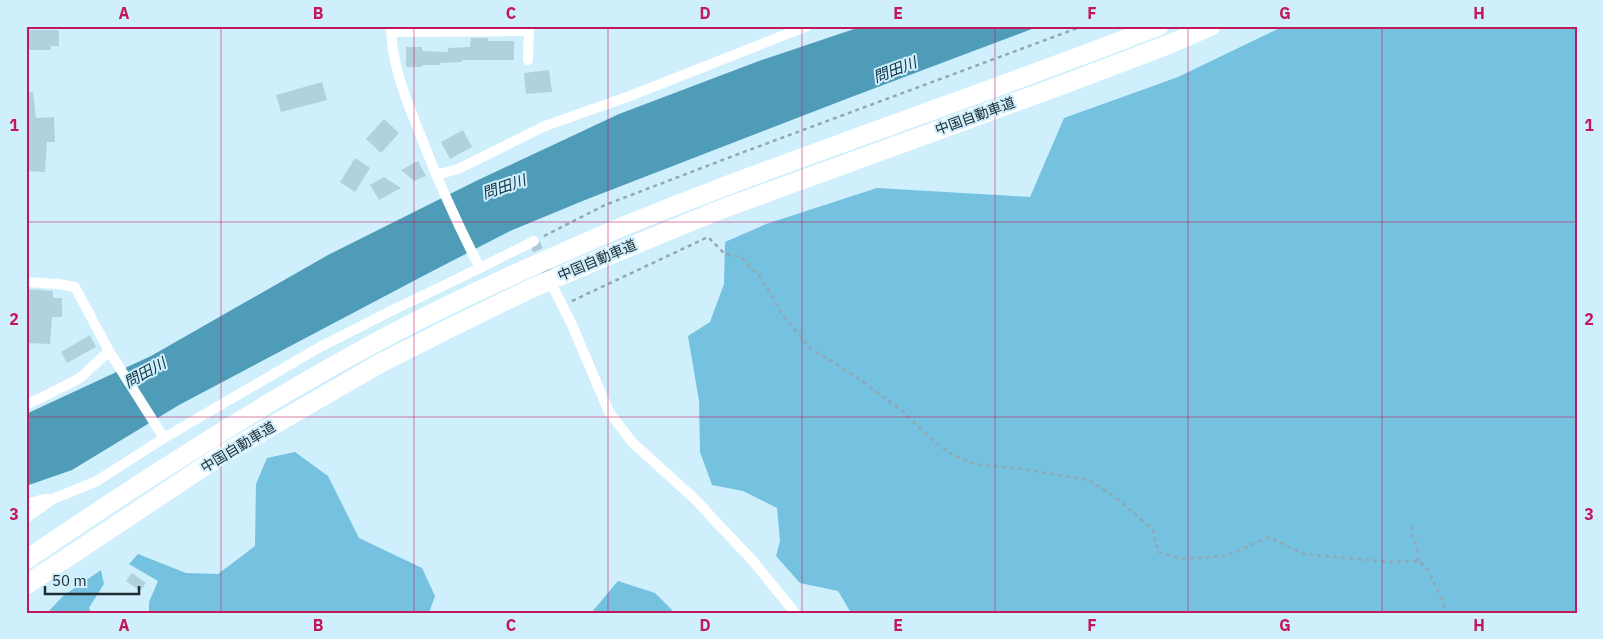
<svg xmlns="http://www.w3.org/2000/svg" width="1603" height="639" font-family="'IBM Plex Sans','Noto Sans JP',sans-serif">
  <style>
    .forest { fill: #75c2e0 }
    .water { fill: #4f9cb9 }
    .building { fill: #b1d1de }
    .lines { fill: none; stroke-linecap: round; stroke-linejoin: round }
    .street-tunnel { stroke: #acc8d4; stroke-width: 10; stroke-dasharray: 10 5; stroke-linecap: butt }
    .path { stroke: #8fa8b3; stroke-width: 2.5; stroke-dasharray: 4 4; stroke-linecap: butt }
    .street { stroke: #fff; stroke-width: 10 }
    .highway { stroke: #fff; stroke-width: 19 }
    .grid { fill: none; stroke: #c2185b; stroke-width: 1; stroke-opacity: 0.55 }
    .labels { text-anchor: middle; stroke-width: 4; stroke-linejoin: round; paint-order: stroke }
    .street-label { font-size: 14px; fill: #202d32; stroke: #cfeffd }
    .water-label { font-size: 15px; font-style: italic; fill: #0e323f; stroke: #cfeffd }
    .neatline { fill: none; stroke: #c2185b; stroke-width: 2 }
    .grid-label { font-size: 16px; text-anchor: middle; font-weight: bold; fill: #c2185b }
  </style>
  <rect width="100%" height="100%" fill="#cfeffd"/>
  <g class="forest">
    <polygon points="1284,26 1577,26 1577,613 851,613 838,591 800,583 776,556 780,541 777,508 743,491 712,485 700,452 699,401 688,336 710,322 724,284 725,242 766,224 877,188 1030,197 1064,118 1178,77"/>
    <polygon points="295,452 328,476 359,538 422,568 435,596 429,613 149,613 149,602 158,581 129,564 138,554 186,573 218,574 255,546 256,484 267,458"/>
    <polygon points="101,570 104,584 89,608 92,613 47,613 63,596"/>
    <polygon points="618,581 655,593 675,613 591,613"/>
  </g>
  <polygon class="water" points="863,26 1040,26 854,96 585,200 510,231 423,276 179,405 72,470 26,486 26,414 151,356 328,255 476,181 619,114 759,61"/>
  <g class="building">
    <polygon points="26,30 59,30 59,46 51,46 51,50 26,50"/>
    <polygon points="471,38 488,38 488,41 514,41 514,60 462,60 462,62 440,63 440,65 422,65 422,67 406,67 406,47 422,47 422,51 448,52 448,48 470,47"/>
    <polygon points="549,70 552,92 526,94 524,73"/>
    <polygon points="322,82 327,100 281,112 276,95"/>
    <polygon points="33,92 36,118 54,117 55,142 47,142 45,172 26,171 26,93"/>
    <polygon points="384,119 399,133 381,153 366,139"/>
    <polygon points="463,130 472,147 450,159 441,142"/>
    <polygon points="355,158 370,168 355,192 340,182"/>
    <polygon points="418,161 426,176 414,181 401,170"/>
    <polygon points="384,177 401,188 379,200 370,185"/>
    <polygon points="26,289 53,291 53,298 62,298 62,317 52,317 50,344 26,343"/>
    <polygon points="90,335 96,347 67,363 61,352"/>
    <polygon points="132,573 146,583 140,591 126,581"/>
  </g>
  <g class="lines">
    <polyline class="street-tunnel" points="534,241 552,283"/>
    <g class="path">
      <polyline points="544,236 605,205 741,153 1083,26"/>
      <polyline points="572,301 708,237 725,254 741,257 762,279 781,313 810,348 855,376 886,399 905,413 933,441 953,455 975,464 1022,469 1089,480 1119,500 1153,530 1158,552 1181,559 1226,556 1269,537 1303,554 1390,562 1418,561 1427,568 1442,599 1446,613"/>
      <path d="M 1413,526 C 1410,538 1414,537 1417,547 C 1418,551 1418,557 1418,561"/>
    </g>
    <g class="street">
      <path d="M 391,26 C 392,67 405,95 419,132 C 437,178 457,224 480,268 L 534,241"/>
      <polyline points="391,32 529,31"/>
      <polyline points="528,60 529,26"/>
      <polyline points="436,175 458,169 545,126 630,96 807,26"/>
      <polyline points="26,282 58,284 75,287 109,351 164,438 97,481 53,499 26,518"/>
      <polyline points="555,291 572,325 609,412 632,442 697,501 715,521 753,561 795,613"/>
      <polyline points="26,404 41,398 80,378 109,351"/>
      <polyline points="164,438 320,347 393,310 480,268"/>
      <polyline points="26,504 44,499 52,499"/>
    </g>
    <g class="highway">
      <path d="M 26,560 C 137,484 251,410 369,346 C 445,305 524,269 603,235 C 694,196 788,163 881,129 C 974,95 1067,62 1159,26"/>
      <polyline points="26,585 220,456 379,364 448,329 530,289 612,254 722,209 1062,85 1170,44 1211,26"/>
    </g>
  </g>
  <path class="grid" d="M 221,26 L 221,613M 414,26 L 414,613M 608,26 L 608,613M 802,26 L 802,613M 995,26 L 995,613M 1188,26 L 1188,613M 1382,26 L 1382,613M 26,222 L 1577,222M 26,417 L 1577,417"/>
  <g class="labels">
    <g class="street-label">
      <text transform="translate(975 116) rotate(-20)" y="5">中国自動車道</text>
      <text transform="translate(597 260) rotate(-23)" y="5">中国自動車道</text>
      <text transform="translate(238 447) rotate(-31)" y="5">中国自動車道</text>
    </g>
    <g class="water-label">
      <text transform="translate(895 70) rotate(-21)" y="5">問田川</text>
      <text transform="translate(504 187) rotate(-19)" y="5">問田川</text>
      <text transform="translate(145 373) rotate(-29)" y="5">問田川</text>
    </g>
  </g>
  <rect width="1603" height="639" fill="none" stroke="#cfeffd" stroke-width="55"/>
  <path d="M45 586v8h94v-8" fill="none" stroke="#202d32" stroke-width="2.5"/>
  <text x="52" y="586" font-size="15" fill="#202d32" stroke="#cfeffd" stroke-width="4" paint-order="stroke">50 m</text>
  <rect x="28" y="28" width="1548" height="584" class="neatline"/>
  <g class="grid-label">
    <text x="124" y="19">A</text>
    <text x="318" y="19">B</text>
    <text x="511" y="19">C</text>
    <text x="705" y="19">D</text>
    <text x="898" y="19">E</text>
    <text x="1092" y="19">F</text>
    <text x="1285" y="19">G</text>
    <text x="1479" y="19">H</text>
    <text x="14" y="131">1</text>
    <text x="1589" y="131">1</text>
    <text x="14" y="325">2</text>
    <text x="1589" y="325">2</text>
    <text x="14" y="520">3</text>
    <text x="1589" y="520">3</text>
    <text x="124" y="631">A</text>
    <text x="318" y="631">B</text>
    <text x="511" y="631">C</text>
    <text x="705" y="631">D</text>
    <text x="898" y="631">E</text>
    <text x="1092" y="631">F</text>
    <text x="1285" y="631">G</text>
    <text x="1479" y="631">H</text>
  </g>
</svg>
